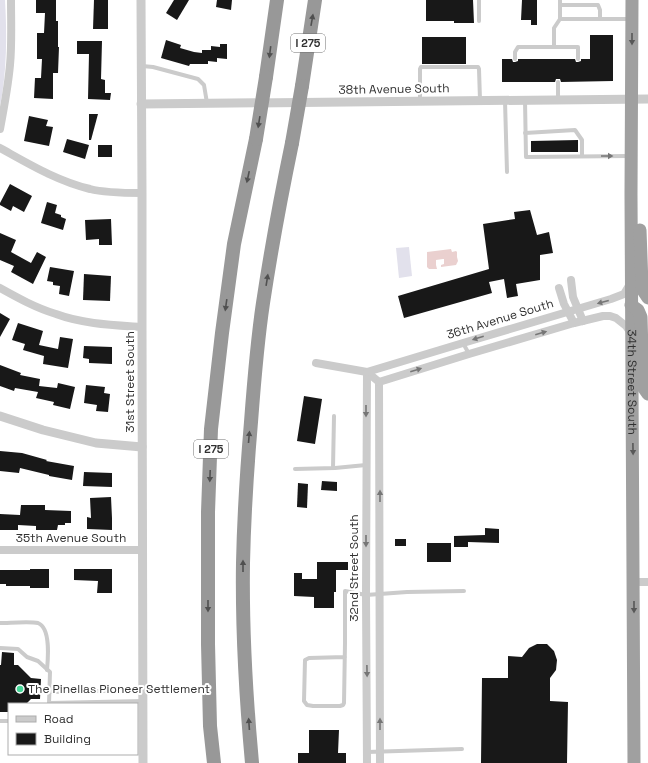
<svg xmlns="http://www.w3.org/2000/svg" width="648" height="763" font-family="'Space Grotesk',sans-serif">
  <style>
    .green { fill: #e2e1ec }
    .water { fill: #ead0cf }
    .building { fill: #181818 }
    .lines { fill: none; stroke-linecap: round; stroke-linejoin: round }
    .service { stroke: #cbcbcb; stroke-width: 4 }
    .minor { stroke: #cbcbcb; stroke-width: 8 }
    .tertiary { stroke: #cbcbcb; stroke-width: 9 }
    .trunk { stroke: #a0a0a0; stroke-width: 13 }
    .motorway { stroke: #989898; stroke-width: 14 }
    .motorway-bridge { stroke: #989898; stroke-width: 14 }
    .oneway { fill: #505050 }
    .oneway2 { fill: #585858 }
    .oneway3 { fill: #767676 }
    .poi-dot { fill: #45d697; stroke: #fff; stroke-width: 1.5 }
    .labels { text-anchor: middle; stroke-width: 4; stroke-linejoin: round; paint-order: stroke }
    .shield { fill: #fff; stroke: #6f6f6f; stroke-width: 1 }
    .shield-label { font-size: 11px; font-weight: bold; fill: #313131 }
    .street-label { font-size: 12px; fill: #313131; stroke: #fff }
    .poi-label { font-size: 12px; fill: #313131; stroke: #fff; text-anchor: start }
  </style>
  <rect width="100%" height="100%" fill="#fff"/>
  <g class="green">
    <path d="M 0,0 L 5,0 C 7,35 7,71 0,106 Z"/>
    <polygon points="409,247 412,276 399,278 396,248"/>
  </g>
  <polygon class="water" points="451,249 452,252 456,251 457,252 457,257 458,261 456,265 441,267 441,265 444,264 444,259 443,259 436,260 436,265 437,269 429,269 427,267 427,252"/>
  <g class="building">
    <polygon points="36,0 56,0 56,21 58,21 58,47 59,47 58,73 53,73 53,99 34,98 35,78 41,78 42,59 37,59 37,33 44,33 45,13 36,13"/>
    <polygon points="94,0 108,0 108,29 93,29"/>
    <polygon points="174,0 189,0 177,20 166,13"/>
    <polygon points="217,0 232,0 231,10 216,7"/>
    <polygon points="426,0 473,0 474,23 454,23 454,21 426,21"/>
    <polygon points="522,0 537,0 537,25 531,25 531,20 521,20"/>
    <polygon points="590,35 613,35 613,81 561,82 560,79 556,79 555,82 502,82 502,59 512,59 513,62 515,62 518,61 518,59 575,59 576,62 578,62 581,61 581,59 590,59"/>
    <rect x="422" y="37" width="44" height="27"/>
    <polygon points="166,40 181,45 180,48 194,52 202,53 202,50 211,50 211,46 220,47 220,44 227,44 227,59 217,58 217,62 208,61 208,64 190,64 189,66 161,58"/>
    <polygon points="77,41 102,41 101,79 105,80 105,93 111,93 110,100 88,99 89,54 77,54"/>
    <polygon points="89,114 98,114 91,140 89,140"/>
    <polygon points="29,116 48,120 46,126 53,127 49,146 24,141"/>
    <polygon points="67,139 89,145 85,159 63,152"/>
    <polygon points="578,140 578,152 531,152 531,141"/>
    <rect x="98" y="145" width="14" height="12"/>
    <polygon points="10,184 32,196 24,212 13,206 11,211 0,205 0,203"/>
    <polygon points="47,202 57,205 55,213 61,215 61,217 66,219 63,230 41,223"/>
    <polygon points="530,210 537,235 549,232 553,253 540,255 540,280 516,284 518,296 507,298 504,279 489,282 492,293 404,318 398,296 489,269 483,224 515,219 514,212"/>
    <polygon points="111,219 112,245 99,245 99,239 86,240 85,220"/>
    <polygon points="0,233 16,240 11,252 31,263 37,252 46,257 33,284 11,272 14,266 0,260"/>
    <polygon points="50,267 74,271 69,296 59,294 60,286 53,285 53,282 47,281"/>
    <polygon points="84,274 111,276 110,301 83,300"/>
    <polygon points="0,313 10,319 0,337"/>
    <polygon points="18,323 43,331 39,345 58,349 60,337 73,339 68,368 43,364 44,356 23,350 25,344 12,340"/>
    <polygon points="84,346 112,347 112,364 89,363 89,359 83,358"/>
    <polygon points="0,365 21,373 20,375 40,379 39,386 57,388 58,383 75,387 70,409 53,405 54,402 36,398 38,392 15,388 14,391 0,386"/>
    <polygon points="86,385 105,387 104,393 110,394 108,412 96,411 97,405 84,403"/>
    <polygon points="304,396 322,399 315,444 297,441"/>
    <polygon points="0,451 22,453 47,460 46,461 74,466 72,480 49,476 49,475 20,468 19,473 0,471"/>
    <polygon points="84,472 112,473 112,487 83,486"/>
    <polygon points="322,481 337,482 337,491 321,490"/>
    <polygon points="298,483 308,484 307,508 297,507"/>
    <polygon points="111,497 112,518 112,530 87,529 87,517 91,518 90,498"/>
    <polygon points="21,505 45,505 45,510 71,511 71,523 65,523 65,525 58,525 57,530 36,530 36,526 18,525 18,530 0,530 0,514 20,515"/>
    <polygon points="485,528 499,529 499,543 468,542 468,547 454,547 454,536 485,535"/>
    <rect x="395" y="539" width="11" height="7"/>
    <rect x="427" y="543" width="24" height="19"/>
    <polygon points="317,562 348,562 348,570 336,570 336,592 334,592 334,608 314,608 314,597 294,596 294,573 302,573 302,579 317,579"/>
    <polygon points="30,569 49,569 49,588 30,588 30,586 6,586 6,584 0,584 0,570 30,570"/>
    <polygon points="74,569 112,569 112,593 97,593 98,581 74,580"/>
    <polygon points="537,644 547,644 554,651 557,660 556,670 550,678 550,701 568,702 567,763 481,763 482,678 508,678 508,656 522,657 529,648"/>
    <polygon points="2,652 14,653 14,665 18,665 31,678 41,679 40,699 31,699 26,704 9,704 9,712 0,712 0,665 1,665"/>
    <polygon points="309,730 339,730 338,753 346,753 346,763 298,763 298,753 309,753"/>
  </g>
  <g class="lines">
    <g class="service">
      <polyline points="479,0 479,21"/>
      <polyline points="560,5 598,5 600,10 600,19"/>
      <polyline points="560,19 629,19"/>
      <polyline points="554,47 578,47 578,59"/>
      <polyline points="515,59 515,52 518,47 554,47 554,28 560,19 560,0"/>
      <polyline points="142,66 153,67 198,79 204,85 207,103"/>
      <polyline points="558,82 558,99"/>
      <polyline points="525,100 526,157 629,156"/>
      <polyline points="420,101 420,69 421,67 478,67 479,69 480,100"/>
      <polyline points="505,101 507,172"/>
      <polyline points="525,133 575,130 582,140 582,156"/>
      <polyline points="463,343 469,354"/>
      <polyline points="333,468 334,416"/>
      <polyline points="295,469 335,468 366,465"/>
      <path d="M 0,623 C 9,623 30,621 38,623 C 51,628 48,659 47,670"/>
      <polyline points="0,648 18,649 27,657 38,661 50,672 49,704"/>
      <polyline points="345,657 309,658 305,660 304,701 307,705 313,706 340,706 343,705 344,703 345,643 345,591 366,595 407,592 464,591"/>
      <polyline points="50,692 142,690"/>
      <polyline points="50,703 143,701"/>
      <polyline points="0,721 9,721"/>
      <polyline points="367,752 462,749"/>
    </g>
    <g class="minor">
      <path d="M 0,129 C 4,108 8,87 10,65 C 12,44 11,22 11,0"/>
      <path d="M 0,148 C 29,164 57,181 90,189 C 105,193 126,193 142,193"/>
      <polyline points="571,280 573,297 583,321"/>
      <path d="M 0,288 C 18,298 36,308 56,314 C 83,324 113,325 142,327"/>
      <polyline points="559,288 564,304 574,323"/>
      <polyline points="316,363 367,372 379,382"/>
      <polyline points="367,372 366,595 367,763"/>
      <polyline points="367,372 463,343 611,299 624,294 630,284"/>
      <polyline points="379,382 380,763"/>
      <polyline points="379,382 469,354 574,323 603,316 610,316 616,318 626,326 631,333"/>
      <polyline points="0,550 142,550"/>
      <polyline points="634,582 648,582"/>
    </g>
    <g class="tertiary">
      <polyline points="141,0 142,193 142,327 143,763"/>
      <polyline points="141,104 648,99"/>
      <polyline points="0,416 43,430 96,443 142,447"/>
    </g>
    <g class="trunk">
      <path id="s1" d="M 632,0 L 631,194 L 634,763"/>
      <polyline points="640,230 642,285 644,292 648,298"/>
      <polyline points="631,305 638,310 641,317 643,387 648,394"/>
    </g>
    <g class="motorway">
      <polyline points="266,77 277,0"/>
      <polyline points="302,86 315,0"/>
      <polyline points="214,763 210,726 208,644 208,512 211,429 222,333 234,244 256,139"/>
      <path d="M 252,763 C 246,697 242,629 243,563 C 244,516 247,469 251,422 C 254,382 257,343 263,303 C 271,250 281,196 292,143"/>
    </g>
    <g class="motorway-bridge">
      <polyline points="256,139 266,77"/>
      <polyline points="292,143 302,86"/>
    </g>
  </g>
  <defs><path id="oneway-solid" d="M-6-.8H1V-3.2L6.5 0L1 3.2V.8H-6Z"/></defs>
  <g class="oneway">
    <use href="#oneway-solid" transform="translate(312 20) rotate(-80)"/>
    <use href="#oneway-solid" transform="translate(270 52) rotate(97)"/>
    <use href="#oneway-solid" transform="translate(259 122) rotate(99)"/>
    <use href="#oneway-solid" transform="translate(248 177) rotate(102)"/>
    <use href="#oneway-solid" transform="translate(267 280) rotate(-81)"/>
    <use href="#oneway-solid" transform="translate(226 305) rotate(98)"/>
    <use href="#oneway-solid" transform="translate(249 437) rotate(-85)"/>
    <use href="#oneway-solid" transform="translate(210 476) rotate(92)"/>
    <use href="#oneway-solid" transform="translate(243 566) rotate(-90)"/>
    <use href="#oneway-solid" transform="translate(208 606) rotate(90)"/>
    <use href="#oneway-solid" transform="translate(249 724) rotate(-94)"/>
  </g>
  <g class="oneway2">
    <use href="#oneway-solid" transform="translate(632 39) rotate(90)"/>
    <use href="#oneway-solid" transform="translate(633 449) rotate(89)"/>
    <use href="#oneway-solid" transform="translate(634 607) rotate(90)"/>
  </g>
  <g class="oneway3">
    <use href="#oneway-solid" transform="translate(607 156)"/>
    <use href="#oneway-solid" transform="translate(603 302) rotate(165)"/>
    <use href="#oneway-solid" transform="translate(541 333) rotate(-16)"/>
    <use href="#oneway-solid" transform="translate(478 338) rotate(163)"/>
    <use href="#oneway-solid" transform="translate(416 370) rotate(-17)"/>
    <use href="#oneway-solid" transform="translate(366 411) rotate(90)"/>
    <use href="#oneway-solid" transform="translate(380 496) rotate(-90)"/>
    <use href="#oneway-solid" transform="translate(366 541) rotate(90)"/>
    <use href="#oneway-solid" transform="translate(367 671) rotate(89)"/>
    <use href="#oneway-solid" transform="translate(380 724) rotate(-90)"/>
  </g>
  <circle class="poi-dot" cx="20" cy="689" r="4"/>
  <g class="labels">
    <g class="shield">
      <rect x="291" y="34" width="34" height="18" rx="3"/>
      <rect x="194" y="440" width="34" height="18" rx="3"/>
    </g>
    <g class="shield-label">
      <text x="308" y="47">I 275</text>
      <text x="211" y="453">I 275</text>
    </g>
    <g class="street-label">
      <text transform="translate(394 89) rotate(-1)" y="4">38th Avenue South</text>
      <text transform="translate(500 319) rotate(-17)" y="4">36th Avenue South</text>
      <text dy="4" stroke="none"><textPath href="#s1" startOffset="382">34th Street South</textPath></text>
      <text transform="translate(130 382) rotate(-90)" y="4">31st Street South</text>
      <text x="71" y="542">35th Avenue South</text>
      <text transform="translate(354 568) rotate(-90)" y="4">32nd Street South</text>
    </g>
    <g class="poi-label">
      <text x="28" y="693">The Pinellas Pioneer Settlement</text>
    </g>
  </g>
  <rect x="8" y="703" width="130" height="52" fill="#ffffff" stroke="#adadad"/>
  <rect x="16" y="716" width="20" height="6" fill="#cbcbcb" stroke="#adadad"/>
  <text x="44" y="723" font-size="12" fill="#313131">Road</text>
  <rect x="16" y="733" width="20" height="12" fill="#181818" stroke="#adadad"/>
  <text x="44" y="743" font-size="12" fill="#313131">Building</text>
</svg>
